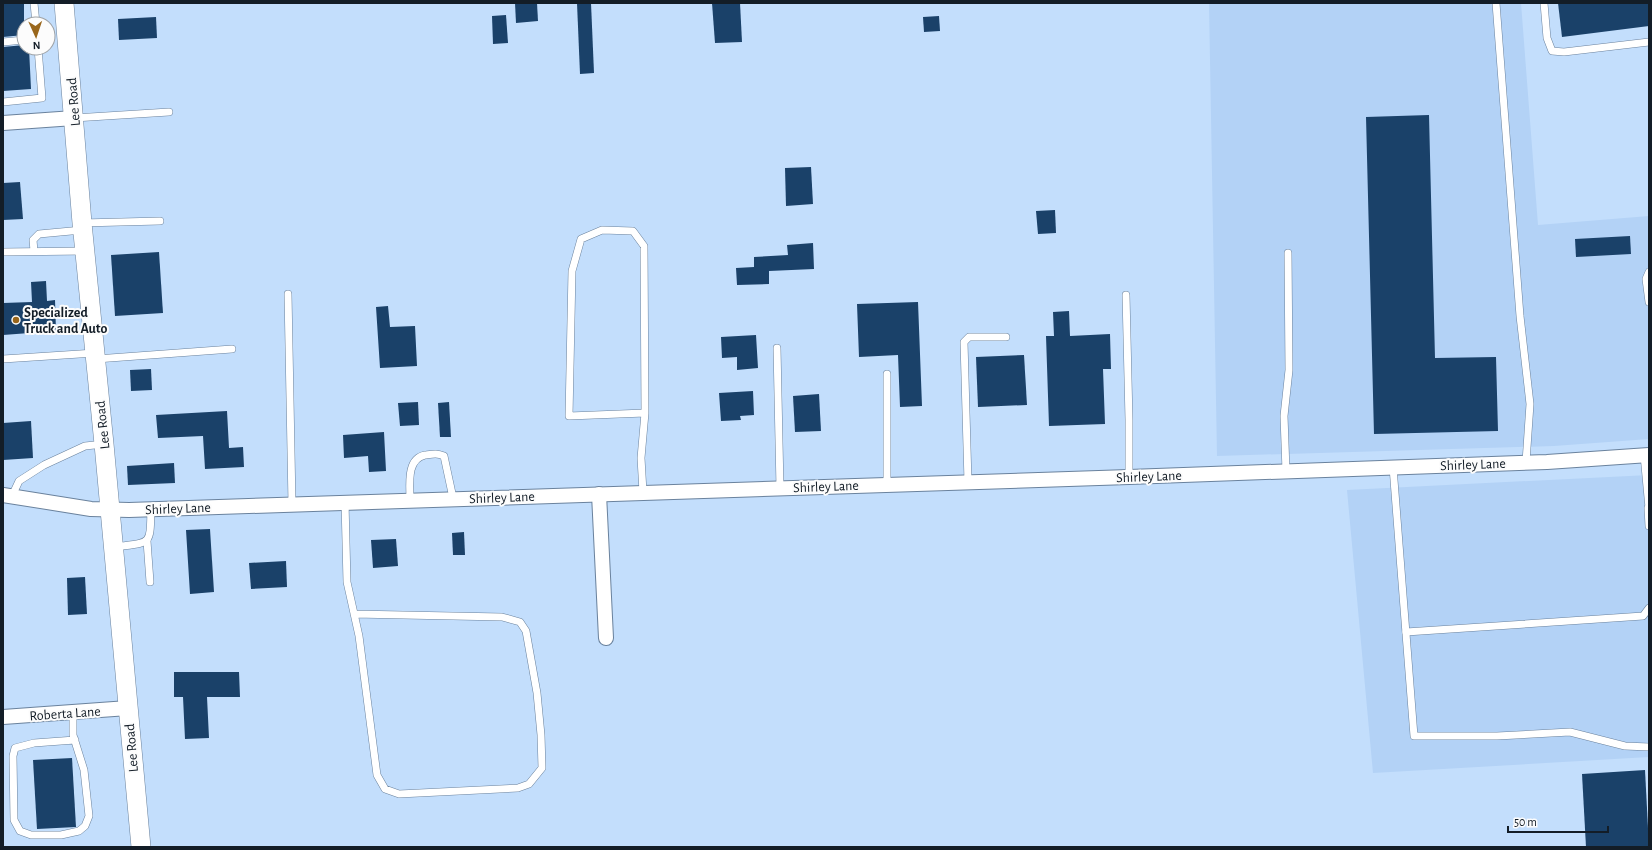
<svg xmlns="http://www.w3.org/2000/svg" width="1652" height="850" font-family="'Alegreya Sans',sans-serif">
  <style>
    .built { fill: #b3d2f6 }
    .building { fill: #1a4169 }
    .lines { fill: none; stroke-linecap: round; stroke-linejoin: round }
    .service-casing { stroke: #6a829d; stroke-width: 8 }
    .minor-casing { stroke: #6a829d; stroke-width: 16 }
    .secondary-casing { stroke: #6a829d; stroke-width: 20 }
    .service { stroke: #fff; stroke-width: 7 }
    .minor { stroke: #fff; stroke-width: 14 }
    .secondary { stroke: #fff; stroke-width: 19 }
    .poi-dot { fill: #99661b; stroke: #fcfcfc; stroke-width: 1.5 }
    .labels { text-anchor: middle; stroke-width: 4; stroke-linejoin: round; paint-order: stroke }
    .street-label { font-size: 14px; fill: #131d27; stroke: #fcfcfc }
    .poi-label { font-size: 14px; font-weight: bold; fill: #131d27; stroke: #fcfcfc; text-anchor: start }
  </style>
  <rect width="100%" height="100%" fill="#c3defc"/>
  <g class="built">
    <polygon points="1209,3 1521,3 1538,225 1649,216 1649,439 1554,446 1217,456"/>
    <polygon points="1649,475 1649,757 1373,773 1347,490"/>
  </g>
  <g class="building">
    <polygon points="3,3 24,3 24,35 3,37"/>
    <polygon points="515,3 537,3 538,21 516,23"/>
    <polygon points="577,3 591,3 594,73 580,74"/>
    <polygon points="712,3 740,3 742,42 715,43"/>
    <polygon points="1558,3 1649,3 1649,26 1562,37"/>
    <polygon points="506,15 508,43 493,44 492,16"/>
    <polygon points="939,16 940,31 924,32 923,17"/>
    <polygon points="156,17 157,38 119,40 118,19"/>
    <polygon points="24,45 24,48 29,48 31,89 3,91 3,47"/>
    <polygon points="1429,115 1435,358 1496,357 1498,431 1374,434 1366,117"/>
    <polygon points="811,167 813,204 786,206 785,168"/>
    <polygon points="20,182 23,219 3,220 3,183"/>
    <polygon points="1055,210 1056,233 1038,234 1036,211"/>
    <polygon points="1630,236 1631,254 1576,257 1575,239"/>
    <polygon points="813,243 814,269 769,271 769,284 737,285 736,268 754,267 754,257 788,255 787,245"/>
    <polygon points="159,252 163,313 115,316 111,255"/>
    <polygon points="46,281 47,301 55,300 56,331 3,335 3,303 32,302 31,282"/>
    <polygon points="918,302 922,406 900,407 898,355 859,357 857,304"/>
    <polygon points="388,306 390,327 415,326 417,366 380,368 376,307"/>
    <polygon points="1069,311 1070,336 1110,334 1111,369 1103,369 1105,424 1049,426 1046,336 1054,336 1053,312"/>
    <polygon points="756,335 758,368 737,370 737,357 722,358 721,337"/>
    <polygon points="1024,355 1027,405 978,407 976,357"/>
    <polygon points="151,369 152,390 131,391 130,370"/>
    <polygon points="753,391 754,415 740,416 741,420 721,421 719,393"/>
    <polygon points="819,394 821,431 795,432 793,396"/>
    <polygon points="418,402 419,425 400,426 398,403"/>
    <polygon points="449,402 451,437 440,437 438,403"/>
    <polygon points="227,411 229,448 243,447 244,467 205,469 203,436 158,438 156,415"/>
    <polygon points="31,421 33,458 3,460 3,423"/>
    <polygon points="384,432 386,471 369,472 368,456 344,458 343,435"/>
    <polygon points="174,463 175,483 128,485 127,466"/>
    <polygon points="210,529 214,592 190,594 186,530"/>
    <polygon points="464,532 465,555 453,555 452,533"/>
    <polygon points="396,539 398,566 373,568 371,540"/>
    <polygon points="286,561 287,587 251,589 249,563"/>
    <polygon points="85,577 87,614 68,615 67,578"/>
    <polygon points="174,672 239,672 240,697 207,697 209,738 185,739 183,697 174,697"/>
    <polygon points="72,758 76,827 37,829 33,760"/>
    <polygon points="1645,770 1649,847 1586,847 1582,774"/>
  </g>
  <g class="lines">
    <defs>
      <g id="service">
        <polyline points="34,3 36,24"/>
        <polyline points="1496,3 1520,316 1530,404 1526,462"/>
        <polyline points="1544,3 1547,38 1552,51 1564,52 1649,42"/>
        <polyline points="3,42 24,40"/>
        <polyline points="3,102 42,98 38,48"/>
        <polyline points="74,118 169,112"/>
        <polyline points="82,223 160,221"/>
        <polyline points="34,251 33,240 39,234 82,230"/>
        <polyline points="3,252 85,251"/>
        <polyline points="1649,272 1646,279 1649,302"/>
        <polyline points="288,294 292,504"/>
        <polyline points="1126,295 1129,420 1129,477"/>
        <polyline points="777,348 780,488"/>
        <polyline points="3,359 95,353"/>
        <polyline points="96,359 232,349"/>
        <polyline points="887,374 887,484"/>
        <polyline points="1644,455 1649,508"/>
        <polyline points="1393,467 1414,736 1497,736 1570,732 1625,746 1649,747"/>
        <polyline points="1286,471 1284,416 1289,370 1288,253"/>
        <polyline points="968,482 964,342 969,337 1006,337"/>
        <polyline points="643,492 641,458 645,413 644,246 633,231 602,230 581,239 572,271 569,416 645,413"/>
        <polyline points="12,496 19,481 44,465 85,446 104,444"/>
        <path d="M 410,500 C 410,485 406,459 425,455 C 433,454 437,453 444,456 L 453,498"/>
        <polyline points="345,502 347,582 359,636 377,775 385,789 399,794 518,788 529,784 542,768 541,735 537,693 526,631 520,622 502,617 354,614"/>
        <polyline points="1648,508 1649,526"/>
        <polyline points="147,541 150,582"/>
        <path d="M 115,547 C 152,542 150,546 151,509"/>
        <polyline points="1406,632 1643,616 1649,608"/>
        <polyline points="73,712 73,735 84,770 89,816 85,826 79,831 61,835 31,835 20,831 14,820 13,756 15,748 34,743 75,740"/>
      </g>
      <g id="minor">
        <polyline points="3,123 74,118"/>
        <polyline points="599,494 606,638"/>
        <polyline points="3,495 91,509 129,510 1129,477 1547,462 1649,455"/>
        <polyline points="3,717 128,708"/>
      </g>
      <polyline id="secondary" points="64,3 82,223 104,444 141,847"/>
    </defs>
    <use href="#service" class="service-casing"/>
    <use href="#minor" class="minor-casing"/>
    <use href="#secondary" class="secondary-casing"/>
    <use href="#service" class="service"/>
    <use href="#minor" class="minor"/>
    <use href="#secondary" class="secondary"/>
  </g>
  <circle class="poi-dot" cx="16" cy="320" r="4"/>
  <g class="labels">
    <g class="street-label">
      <text transform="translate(73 102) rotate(-95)" y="5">Lee Road</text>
      <text transform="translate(102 425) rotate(-96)" y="5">Lee Road</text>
      <text transform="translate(1473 464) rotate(-2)" y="5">Shirley Lane</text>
      <text transform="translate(1149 476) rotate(-2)" y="5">Shirley Lane</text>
      <text transform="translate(826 486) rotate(-2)" y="5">Shirley Lane</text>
      <text transform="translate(502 497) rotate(-2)" y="5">Shirley Lane</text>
      <text transform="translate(178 508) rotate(-2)" y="5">Shirley Lane</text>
      <text transform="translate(65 713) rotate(-4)" y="5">Roberta Lane</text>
      <text transform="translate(131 748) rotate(-95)" y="5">Lee Road</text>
    </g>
    <g class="poi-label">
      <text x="24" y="317">Specialized<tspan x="24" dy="16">Truck and Auto</tspan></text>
    </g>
  </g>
  <rect width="1652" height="850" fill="none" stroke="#131d27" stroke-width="8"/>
  <g transform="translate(36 36) rotate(177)"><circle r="19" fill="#fcfcfc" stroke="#9fa3a7"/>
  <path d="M0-3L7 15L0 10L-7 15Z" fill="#99661b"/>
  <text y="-6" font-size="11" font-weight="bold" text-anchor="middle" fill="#131d27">N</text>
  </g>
  <path d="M1508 826v6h100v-6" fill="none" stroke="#131d27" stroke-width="2"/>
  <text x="1514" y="826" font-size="12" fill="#131d27" stroke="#fcfcfc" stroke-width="3" paint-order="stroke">50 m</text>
</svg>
